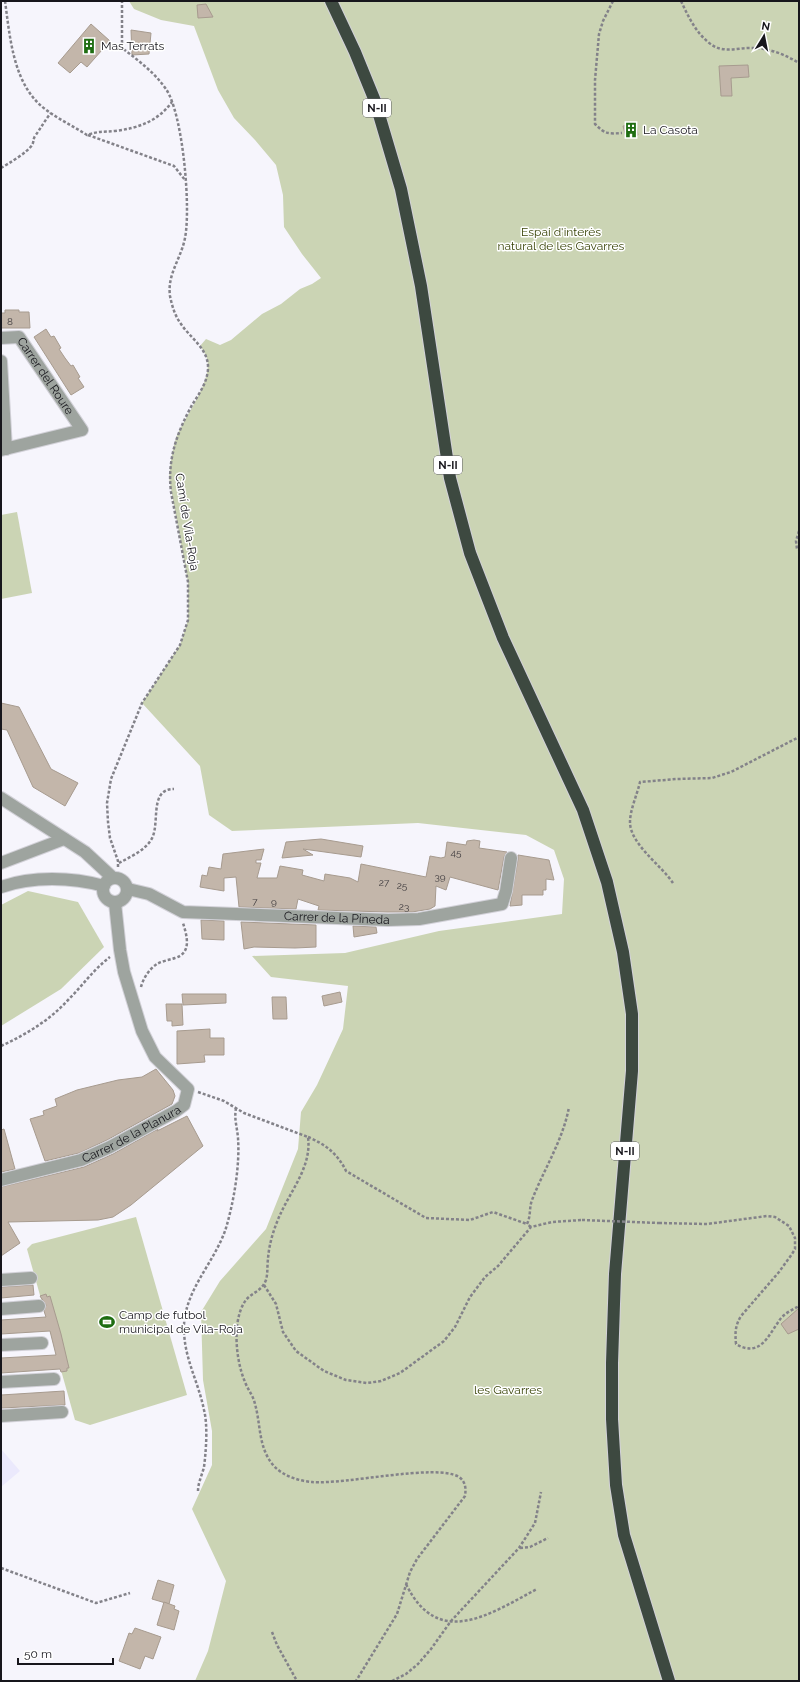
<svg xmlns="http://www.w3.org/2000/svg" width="800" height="1682" font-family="Raleway,sans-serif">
  <rect width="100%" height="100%" fill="#f6f5fc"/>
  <!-- built -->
  <path fill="#ebe9fc" d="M1,1449l19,22 -19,16z"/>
  <!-- green -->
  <g fill="#cbd4b4">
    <path d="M129,1h670v1680h-604l13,-30 18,-70 -34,-72 20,-44v-34l-9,-51 -2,-68 19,-31 46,-52 32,-80 3,-37 16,-27 26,-56 5,-43 -77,-9 -19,-21 93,-3 94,-22 123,-17 2,-35 -10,-29 -28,-15 -108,-12 -186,8 -23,-16 -9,-49 -58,-63 38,-58 8,-25v-38l-19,-104c1,-14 3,-27 7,-40 8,-21 37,-57 31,-79 -1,-5 -4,-9 -7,-13l6,-7 14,6 11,-5 31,-26 19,-10 19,-15 12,-5 9,-6 -19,-24 -18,-27 -1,-32 -7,-30 -21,-25 -21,-22 -16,-28 -24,-64 -33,-6 -27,-11z"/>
    <path d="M17,512l15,81 -31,6v-84z"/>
    <path d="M28,891l50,11 26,45 -43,42 -60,37v-121z"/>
    <path d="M136,1217l51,178 -97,30 -15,-5 -48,-171 5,-5z"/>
  </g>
  <!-- building -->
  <g fill="#c3b6aa" stroke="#a79b8f">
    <path d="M206,4l7,13 -15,1 -1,-13z"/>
    <path d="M91,24l19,17 -23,26 -6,-5 -11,11 -12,-10z"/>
    <path d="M131,30l20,3 -2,21 -17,1z"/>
    <path d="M748,65l1,12 -18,1 1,18h-11l-2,-30z"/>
    <path d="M636,124l2,11 -12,2 -3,-11z"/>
    <path d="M5,310h14v2h10l1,16h-29v-15h4z"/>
    <path d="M46,329l5,8 3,-1 7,12 -2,1 6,9 6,8 2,-1 7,12 -2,1 6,9 -13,8 -37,-58z"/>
    <path d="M1,703l18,4 32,62 27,14 -13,23 -32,-19 -26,-57 -6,-1z"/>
    <path d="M321,839l42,7 -2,11 -58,-8 10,6 -31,3 4,-16z"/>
    <path d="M474,840l6,1 -1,7 28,4 -3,5 -6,33 -48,-13 -4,13 -10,-4 -1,20 -5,3 -18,3h-25l-69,-2 1,-4 -21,-7 -2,10 -57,-2 -3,-30 -12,1v13l-24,-4 2,-12 5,1 2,-9 12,2 2,-15 41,-5 -3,11h-5v3h5l-4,15h20l3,-12 23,4 -1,5 22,6 1,-7 25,4 8,4 3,-18 65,13 4,-21 11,2 4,-1 2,-15 19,3 1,-4z"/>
    <path d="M518,855l31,5 5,20 -8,-1v11h-3v5h-21v10l-12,1 8,-47z"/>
    <path d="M201,920l23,1v19l-22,-1z"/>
    <path d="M241,922l75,3v22l-21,1 -41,-1 -10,2z"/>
    <path d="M353,926l23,1 1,6 -23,4z"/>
    <path d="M340,992l2,10 -18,4 -2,-10z"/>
    <path d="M182,994h44v9l-43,2z"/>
    <path d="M272,997h14l1,22h-14z"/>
    <path d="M166,1004h16l1,21 -11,1v-5h-5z"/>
    <path d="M210,1029v9h14v17h-20l1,7 -28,2v-33z"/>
    <path d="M156,1069l17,21 2,6 -3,8 -65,36 -28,13 -34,8 -15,-42 14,-4 -1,-4 14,-5 -2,-7 22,-9 41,-10 24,-3z"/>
    <path d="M187,1116l16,30 -72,59 -18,12 -15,3 -90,2 12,21 -19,13v-69l83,-20 29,-13 45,-25 -1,2z"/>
    <path d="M4,1129l11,40 -14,3v-42z"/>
    <path d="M33,1285l1,10 -33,3v-11z"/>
    <path d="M46,1294l1,3 3,-1 11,38 8,34h-2v3l-6,1 -1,-3 -59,4v-15l55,-3 -6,-24 -49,3v-14l45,-3 -2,-6 2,-6 -6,-9z"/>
    <path d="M799,1308v21l-11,5 -7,-10z"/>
    <path d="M64,1391l1,14 -64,3v-13z"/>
    <path d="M158,1580l16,5 -5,19 -17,-5z"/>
    <path d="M164,1602l11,4 -1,3 5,2 -5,19 -17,-5z"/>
    <path d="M135,1628l26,9 -8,22 -8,-3 -5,13 -21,-8 10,-28 3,1z"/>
  </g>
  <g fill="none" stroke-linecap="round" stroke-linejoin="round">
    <defs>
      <g id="street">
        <path id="s1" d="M1,338l18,-1 63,93 -81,20"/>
        <path d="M1,361l5,88"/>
        <path d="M1,798l84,54 28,26"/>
        <path d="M1,863l63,-24"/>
        <circle cx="115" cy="890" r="12"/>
        <path d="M1,887c31,-11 71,-10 103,-1"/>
        <path id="s2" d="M128,889l21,5 34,18 205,8 31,-1 83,-15 4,-13 5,-33"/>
        <path id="s3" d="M1,1180l80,-20 29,-13 66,-36 8,-6 4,-16 -33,-32 -13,-26 -18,-59 -4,-22 -5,-47"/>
        <path d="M1,1280l30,-2"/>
        <path d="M1,1309l38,-3"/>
        <path d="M1,1345l41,-2"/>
        <path d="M1,1382l53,-3"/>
        <path d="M1,1416l61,-4"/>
      </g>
      <path id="highway" d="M331,1l24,51 20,49 26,88 20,97 29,192 20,75 33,85 80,172 24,72 16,70 9,62v57l-17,203 -3,89v56l4,66 8,50 45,146"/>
    </defs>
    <!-- street casing -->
    <use href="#street" stroke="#d2d1d8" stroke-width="14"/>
    <!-- highway casing -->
    <use href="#highway" stroke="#d2d1d8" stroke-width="14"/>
    <!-- path -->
    <g stroke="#838289" stroke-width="2.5" stroke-dasharray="3 2" stroke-linecap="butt">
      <path d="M5,1c5,36 8,84 40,108 13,10 28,17 42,26 11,-4 17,-3 28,-4 24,-3 43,-10 57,-29"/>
      <path d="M613,1l-10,20 -4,13 -4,46v44c10,10 13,10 27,9"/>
      <path d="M681,1c7,15 14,30 27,41 15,13 29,5 45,6 16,0 33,7 46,15"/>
      <path d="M88,135l86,31 11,14"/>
      <path d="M1,168c7,-4 27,-16 31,-23 2,-3 1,-6 3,-9 6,-8 10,-16 16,-23"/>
      <path d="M799,531l-3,10 1,8 2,1"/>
      <path d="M119,863c11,-6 25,-12 32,-23 10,-15 -3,-51 23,-51"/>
      <path d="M118,867v-6l-8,-23 -2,-16 -1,-19 4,-24 31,-76 38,-58 8,-25v-38l-17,-90c-4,-33 6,-59 21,-87 7,-11 15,-22 16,-36 1,-20 -17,-30 -27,-45 -6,-8 -9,-18 -11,-28 -3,-22 11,-37 15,-58 6,-30 -2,-124 -19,-149 -12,-17 -27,-28 -44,-41v-47"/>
      <path d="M673,883c-12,-18 -43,-39 -43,-61 0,-12 7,-27 10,-40l37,-3 35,-1 19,-6 68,-35"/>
      <path d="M141,987c2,-8 8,-18 16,-23 5,-3 12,-4 18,-6 17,-5 12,-22 8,-35"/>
      <path d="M1,1046c26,-12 49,-26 68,-47 14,-14 25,-30 41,-42"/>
      <path d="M198,1092l26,9 20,12 64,24c4,29 -17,53 -28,78 -6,13 -11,29 -12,44 -1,7 0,14 -2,21 -5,13 -16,12 -22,23 -12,20 -8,58 1,79 3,8 8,13 10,22 6,21 3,44 19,62 9,10 25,15 38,16 33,3 124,-19 147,-5 7,5 7,12 6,19l-48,63 -7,13 -13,42 -41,67"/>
      <path d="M308,1137c17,7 30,17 38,34l80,47 44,2 23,-8 34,12"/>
      <path d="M659,1223l48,1 60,-8 8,1 14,9 6,12v11l-3,5 -13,18 -38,44c-6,10 -6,17 -5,28 24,14 32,-8 43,-23 4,-7 13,-11 20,-15"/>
      <path d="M531,1227l-4,-3c4,-8 2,-16 5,-24 12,-31 31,-60 37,-93"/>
      <path d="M264,1285l12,19 7,28 13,19 28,20 22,9 21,3 14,-2 19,-8 44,-32 11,-14 15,-30 15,-20 13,-11 33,-39 21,-5 30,-2"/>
      <path d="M198,1491c0,-8 4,-16 6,-24 2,-15 4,-42 0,-57 -6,-30 -21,-53 -20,-85 2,-37 31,-63 42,-97 8,-27 14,-63 12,-90 -1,-12 -4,-18 -2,-30"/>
      <path d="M520,1548l10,-1 18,-9"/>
      <path d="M1,1568l95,35 34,-10"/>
      <path d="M406,1584c32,66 84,30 131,5"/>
      <path d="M272,1632l5,13 20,36"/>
      <path d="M392,1681l14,-7 12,-10 13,-15 20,-28 68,-73 16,-25 6,-31"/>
    </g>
    <!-- street -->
    <use href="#street" stroke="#9ea49f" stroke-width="12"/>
    <!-- highway -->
    <use href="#highway" stroke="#3d4940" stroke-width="12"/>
    <!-- path-bridge -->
    <path stroke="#838289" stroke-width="2.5" stroke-dasharray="3 2" stroke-linecap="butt" d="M582,1220l77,3"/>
  </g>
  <!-- icons -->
  <defs>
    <symbol id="building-bare" viewBox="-9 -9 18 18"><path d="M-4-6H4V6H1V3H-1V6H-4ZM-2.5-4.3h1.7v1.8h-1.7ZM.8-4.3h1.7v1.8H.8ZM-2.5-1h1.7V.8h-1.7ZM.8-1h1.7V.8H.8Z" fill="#1e6d11" stroke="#fff" stroke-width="2.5" paint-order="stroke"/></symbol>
    <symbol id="stadium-bare" viewBox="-9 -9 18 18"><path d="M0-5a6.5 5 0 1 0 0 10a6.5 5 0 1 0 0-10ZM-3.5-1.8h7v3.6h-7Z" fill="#1e6d11" stroke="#fff" stroke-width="2.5" paint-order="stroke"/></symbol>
  </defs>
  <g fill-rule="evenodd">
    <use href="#building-bare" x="78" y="35" width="22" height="22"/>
    <use href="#building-bare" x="620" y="119" width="22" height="22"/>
    <use href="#stadium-bare" x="96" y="1311" width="22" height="22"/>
  </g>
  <g text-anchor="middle" stroke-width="3" stroke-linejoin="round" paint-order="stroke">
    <!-- number labels -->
    <g font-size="10" fill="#423e40">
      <text x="10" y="325">8</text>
      <text x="456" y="856">45</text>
      <text x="440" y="880">39</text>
      <text x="384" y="886">27</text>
      <text x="402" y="889">25</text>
      <text x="255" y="905">7</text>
      <text x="274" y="905">9</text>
      <text x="404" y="910">23</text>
    </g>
    <!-- shield labels -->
    <g fill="#fff" stroke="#5d5c60" stroke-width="1">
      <rect x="363" y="99" width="28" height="18" rx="3"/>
      <rect x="434" y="456" width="28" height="18" rx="3"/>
      <rect x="611" y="1142" width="28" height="18" rx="3"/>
    </g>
    <g font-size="11" font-weight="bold" fill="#17161c">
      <text x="377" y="112">N-II</text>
      <text x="448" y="469">N-II</text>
      <text x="625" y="1155">N-II</text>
    </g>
    <!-- poi labels -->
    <g font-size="12" fill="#17161c" stroke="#fff" text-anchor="start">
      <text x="101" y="50">Mas Terrats</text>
      <text x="643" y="134">La Casota</text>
      <text x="119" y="1319">Camp de futbol<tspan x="119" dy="14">municipal de Vila-Roja</tspan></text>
    </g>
    <!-- park labels -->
    <g font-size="12" fill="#374205" stroke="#fff">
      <text x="561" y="236">Espai d'interès<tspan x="561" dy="14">natural de les Gavarres</tspan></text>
      <text x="508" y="1394">les Gavarres</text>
    </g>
    <!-- street labels -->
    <g font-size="12" fill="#17161c" stroke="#fff">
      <text dy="4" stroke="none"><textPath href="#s1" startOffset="65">Carrer del Roure</textPath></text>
      <text transform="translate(187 522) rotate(81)" y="4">Camí de Vila-Roja</text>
      <text dy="4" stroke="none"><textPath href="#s2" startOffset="214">Carrer de la Pineda</textPath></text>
      <text dy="4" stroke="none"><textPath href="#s3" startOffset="139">Carrer de la Planura</textPath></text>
    </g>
  </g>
  <!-- border -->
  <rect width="800" height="1682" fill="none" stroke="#17161c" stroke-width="4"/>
  <!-- north arrow -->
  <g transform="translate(764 36) rotate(10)" stroke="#ffffff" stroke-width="3" paint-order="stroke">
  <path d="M0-3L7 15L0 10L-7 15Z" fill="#17161c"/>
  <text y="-6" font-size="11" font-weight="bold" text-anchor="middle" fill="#17161c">N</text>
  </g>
  <!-- scale -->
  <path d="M18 1658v6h95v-6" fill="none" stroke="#17161c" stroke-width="2"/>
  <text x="24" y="1658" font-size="12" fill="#17161c" stroke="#ffffff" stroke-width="3" paint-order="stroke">50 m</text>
</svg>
